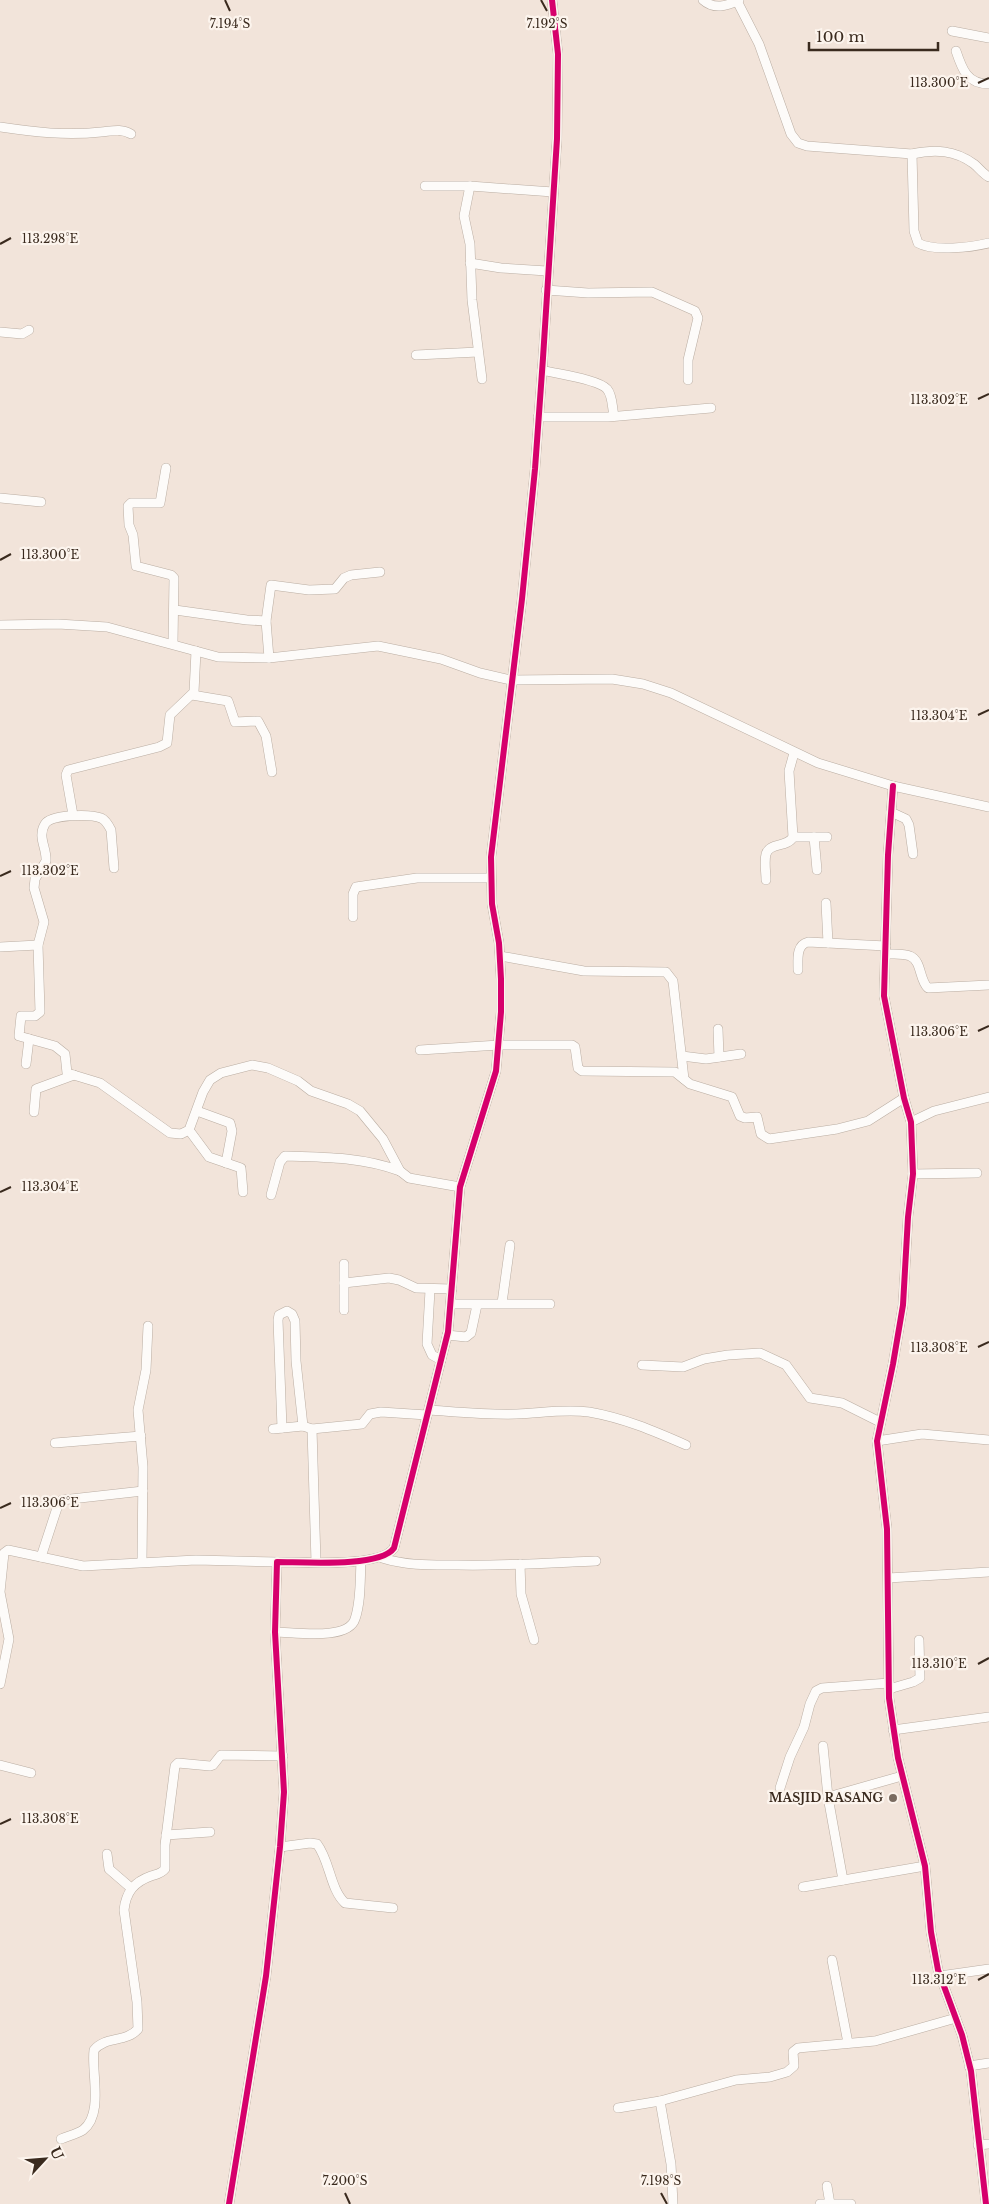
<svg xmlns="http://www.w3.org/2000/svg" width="989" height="2204" font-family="'Libre Baskerville',serif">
  <rect width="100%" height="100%" fill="#f2e4da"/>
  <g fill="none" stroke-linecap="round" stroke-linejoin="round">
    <defs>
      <g id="minor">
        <path d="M703,0c11,10 24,6 36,0"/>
        <path d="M737,1l22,43 32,90 7,9 9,3 105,8 2,77 4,12c16,9 54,4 71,0"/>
        <path d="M952,31l37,7"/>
        <path d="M956,51c6,18 11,33 33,33"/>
        <path d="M0,127c34,5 66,9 101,5 11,-1 20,-4 30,2"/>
        <path d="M912,154c23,-5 43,-4 62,10 5,4 9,10 15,13"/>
        <path d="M425,186h45l83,6"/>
        <path d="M470,186l-6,30 6,28 2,56 10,79"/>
        <path d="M470,263l31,5 46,3"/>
        <path d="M546,290l42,3 64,-1 43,19 3,7 -10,42v20"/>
        <path d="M0,332l22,2 7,-4"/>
        <path d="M416,355l62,-3"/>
        <path d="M542,370c14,4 56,9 65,19 6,7 5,19 7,27"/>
        <path d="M538,417h70l103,-9"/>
        <path d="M166,468l-6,35h-29l-3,3 1,19 4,10 3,31 35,9 3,3 -1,65"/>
        <path d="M0,498l41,4"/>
        <path d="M175,610l72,10 19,1"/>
        <path d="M0,625l58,-1 49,3 111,30 51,1 109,-12 63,13 39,14 31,7 101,-1 31,5 28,9 147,70 75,23 96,21"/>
        <path d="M269,658l-3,-37 5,-36 38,5 26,-1 9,-11 7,-3 29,-3"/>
        <path d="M192,695l36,6 7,21 23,-1 8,15 6,36"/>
        <path d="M893,786l-5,69 -4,141 20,102 7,24 2,52 -5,43 -5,88 -10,59 -16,77 10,88 2,169 9,60 27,108 6,66 7,38 24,65 9,36 15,133"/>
        <path d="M891,812l15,7 3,6 4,29"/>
        <path d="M73,815l-7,-40 2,-5 91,-23 8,-4 3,-28 24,-23 2,-41"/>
        <path d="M793,837h34"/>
        <path d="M814,837l3,33"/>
        <path d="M114,868l-3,-38c-2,-4 -5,-10 -10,-12 -10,-4 -50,-4 -56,6 -8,13 2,24 1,37l-11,18 -1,9 10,34 -6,23 2,67 -5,4h-14l-2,20 36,10 10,8 2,19 33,10 70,50 11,1 8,-4 14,-38 7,-12 11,-7 31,-8 16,3 30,13 13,10 37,13 12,7 23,28 17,32 9,7 51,9"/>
        <path d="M766,880c0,-8 -2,-18 0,-26 4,-12 21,-6 27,-17l-4,-66 5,-18"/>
        <path d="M826,903l2,40"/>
        <path d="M353,917v-23l3,-7 61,-9h73"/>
        <path d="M0,947l38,-2"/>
        <path d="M886,954c7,0 18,-1 24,2 12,5 9,24 18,32l61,-3"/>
        <path d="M500,956l84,15 82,1 7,9 11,98"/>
        <path d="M798,970c0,-11 -2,-25 10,-28l78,4"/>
        <path d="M718,1029l1,28"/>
        <path d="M420,1050l79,-5h73l3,2 3,21 4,3 93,1 15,12 42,13 8,19 5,2 12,-1 4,17 8,5 68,-10 31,-8 36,-23"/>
        <path d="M682,1056l24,3 35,-5"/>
        <path d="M26,1064l3,-25"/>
        <path d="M197,1111l33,12 2,8 -6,32"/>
        <path d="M34,1112l2,-23 38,-14"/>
        <path d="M911,1122l23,-11 55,-14"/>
        <path d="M189,1130l20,27 32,11 2,24"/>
        <path d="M913,1174l64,-1"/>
        <path d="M271,1195l9,-33 5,-6c39,1 77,1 115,15"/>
        <path d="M344,1283l45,-5 10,2 17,8 36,1"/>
        <path d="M430,1290l-3,54 5,11 9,5"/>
        <path d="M502,1303l8,-58"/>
        <path d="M451,1304h99"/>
        <path d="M344,1310v-46"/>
        <path d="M447,1335l19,2 5,-4 6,-28"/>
        <path d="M642,1365l41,2 21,-8 24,-4 32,-2 26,12 24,33 32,5 38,19"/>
        <path d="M429,1410c29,2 58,5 88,4 25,-1 47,-5 72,-2 35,6 65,19 97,33"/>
        <path d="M282,1428l-4,-108 1,-5 8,-4 5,3 3,7 1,40 7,65"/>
        <path d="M273,1429l30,-3 9,3 50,-5 8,-10 11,-2 46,3"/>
        <path d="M312,1429l4,133"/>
        <path d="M877,1441l45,-7 67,6"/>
        <path d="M55,1443l86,-7"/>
        <path d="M41,1557l16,-49 5,-8 81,-9"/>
        <path d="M382,1558c25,8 50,7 76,7 46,1 92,-2 138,-4"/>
        <path d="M142,1562l1,-95 -5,-57 8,-40 2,-44"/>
        <path d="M520,1564l1,30 13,46"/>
        <path d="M888,1578l101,-6"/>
        <path d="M275,1632c19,0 73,9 80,-13 6,-17 5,-39 6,-58"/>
        <path d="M0,1684l9,-45 -9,-47 4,-39 4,-3 75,16 113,-6 81,2"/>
        <path d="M889,1689l24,-7 7,-4 -1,-38"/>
        <path d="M893,1730l96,-13"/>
        <path d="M823,1746l5,51 15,83"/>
        <path d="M0,1765l31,8"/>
        <path d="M780,1788l10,-31 14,-30 6,-23 6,-13 6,-3 67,-5"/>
        <path d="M828,1797l74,-21"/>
        <path d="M166,1835l44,-3"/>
        <path d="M280,1847l30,-4 7,1c13,17 13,45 28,59l48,5"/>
        <path d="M107,1854l2,15 22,19"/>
        <path d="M803,1887l122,-21"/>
        <path d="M832,1960l16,83"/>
        <path d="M940,1976l49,-7"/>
        <path d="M969,2066l20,-3"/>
        <path d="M618,2108l42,-7"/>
        <path d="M61,2139c7,-3 16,-5 22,-9 21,-16 8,-58 11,-80 11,-14 32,-7 44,-21l-1,-27 -13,-92c2,-18 10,-28 27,-34 6,-2 10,-2 14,-7v-24l10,-79 3,-3 32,3 3,-1 8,-10 62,1"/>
        <path d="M978,2145l11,-1"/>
        <path d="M827,2186l3,18"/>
        <path d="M229,2204l37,-228 14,-129 4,-55 -9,-160 2,-70c25,0 103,6 117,-14l54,-216 12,-145 36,-116 5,-59v-33l-2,-36 -7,-39 -1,-47 31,-258 13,-130 8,-111 14,-219 1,-85 -6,-54"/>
        <path d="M673,2204l-2,-40 -11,-63 76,-21 34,-3 17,-5 7,-6 -1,-14 5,-4 77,-7 81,-23"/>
        <path d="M820,2204h31"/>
      </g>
    </defs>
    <!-- minor casing -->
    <use href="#minor" stroke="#baada2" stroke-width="10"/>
    <!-- minor -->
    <use href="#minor" stroke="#fdfbf9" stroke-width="9"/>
    <defs>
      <g id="cycleway">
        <path d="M893,786l-5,69 -4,141 20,102 7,24 2,52 -5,43 -5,88 -10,59 -16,77 10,88 2,169 9,60 27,108 6,66 7,38 24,65 9,36 15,133"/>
        <path d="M229,2204l37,-228 14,-129 4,-55 -9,-160 2,-70c25,0 103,6 117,-14l54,-216 12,-145 36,-116 5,-59v-33l-2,-36 -7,-39 -1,-47 31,-258 13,-130 8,-111 14,-219 1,-85 -6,-54"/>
      </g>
    </defs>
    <!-- cycleway casing -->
    <use href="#cycleway" stroke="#fcf4ed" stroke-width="9"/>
    <!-- cycleway -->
    <use href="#cycleway" stroke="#d6006c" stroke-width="6"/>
  </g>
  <!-- ticks -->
  <path fill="none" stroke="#3a2a1e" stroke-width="2" d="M225,0l5,11M541,0l6,11M978,83l11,-5M0,244l11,-6M978,399l11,-5M0,560l11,-6M978,715l11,-5M0,876l11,-5M978,1031l11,-5M0,1192l11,-5M978,1347l11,-5M0,1508l11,-5M978,1664l11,-6M0,1824l11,-5M978,1980l11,-6M345,2193l5,11M661,2193l6,11"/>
  <!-- markers -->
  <circle fill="#7a6b60" stroke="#fcf4ed" stroke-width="2" cx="893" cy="1798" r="5"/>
  <g text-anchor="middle" stroke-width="4.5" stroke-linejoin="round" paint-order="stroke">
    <!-- poi labels -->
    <g font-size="12" font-weight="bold" fill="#3a2a1e" stroke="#fcf4ed" text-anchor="end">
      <text x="883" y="1802">MASJID RASANG</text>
    </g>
  </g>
  <g font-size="12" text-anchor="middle" fill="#3a2a1e" stroke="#fcf4ed" stroke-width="4.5" stroke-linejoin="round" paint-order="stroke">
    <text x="230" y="28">7.194°S</text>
    <text x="547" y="28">7.192°S</text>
    <text x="939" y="87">113.300°E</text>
    <text x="50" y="243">113.298°E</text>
    <text x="939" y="404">113.302°E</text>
    <text x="50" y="559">113.300°E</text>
    <text x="939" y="720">113.304°E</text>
    <text x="50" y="875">113.302°E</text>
    <text x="939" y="1036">113.306°E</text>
    <text x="50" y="1191">113.304°E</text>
    <text x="939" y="1352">113.308°E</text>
    <text x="50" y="1507">113.306°E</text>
    <text x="939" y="1668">113.310°E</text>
    <text x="50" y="1823">113.308°E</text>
    <text x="939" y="1984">113.312°E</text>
    <text x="345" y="2185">7.200°S</text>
    <text x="661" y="2185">7.198°S</text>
  </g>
  <!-- north arrow -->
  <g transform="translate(45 2159) rotate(64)" stroke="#fcf4ed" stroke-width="4" paint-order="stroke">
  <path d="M0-4L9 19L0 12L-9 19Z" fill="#3a2a1e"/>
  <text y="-8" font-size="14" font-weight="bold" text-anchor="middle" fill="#3a2a1e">U</text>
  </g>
  <!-- scale -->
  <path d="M809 42v8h129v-8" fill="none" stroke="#3a2a1e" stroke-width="2.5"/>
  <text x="816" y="42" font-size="15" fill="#3a2a1e" stroke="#fcf4ed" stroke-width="4" paint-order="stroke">100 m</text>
</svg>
